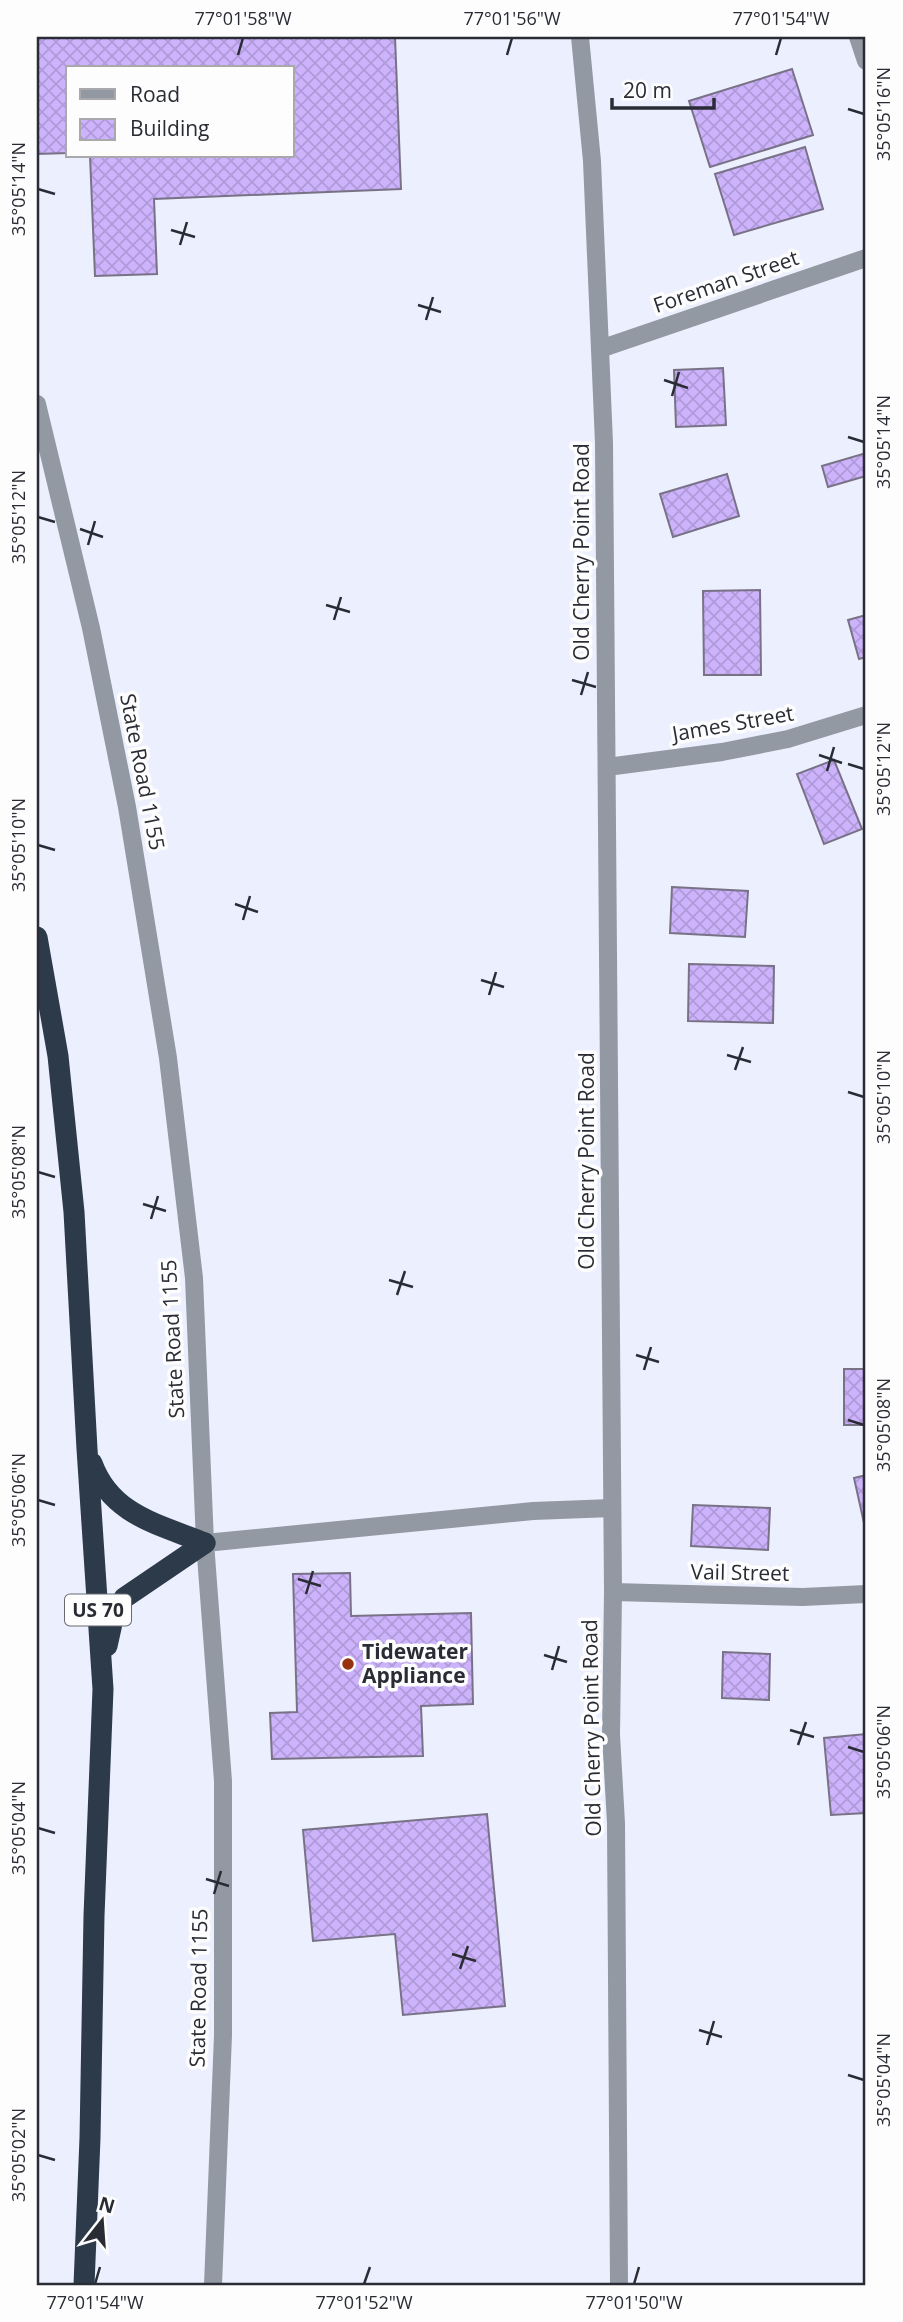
<svg xmlns="http://www.w3.org/2000/svg" width="903" height="2322" font-family="'Open Sans',sans-serif">
  <defs>
    <pattern id="building-cross-hatch" width="8" height="8" patternUnits="userSpaceOnUse" patternTransform="scale(1.75)"><rect width="8" height="8" fill="#cdb3fc"/><path d="M0 0l8 8M0 8l8-8" fill="none" stroke="#b09ad9"/></pattern>
  </defs>
  <rect width="100%" height="100%" fill="#eceffe"/>
  <!-- building -->
  <g fill="url(#building-cross-hatch)" stroke="#797287" stroke-width="2">
    <path d="M37,37h358l6,152 -247,10 3,75 -62,2 -5,-120h202v-88h-224v85l-31,1z"/>
    <path d="M792,69l21,66 -103,32 -21,-66z"/>
    <path d="M805,147l18,62 -89,26 -19,-61z"/>
    <path d="M723,368l3,57 -50,2 -2,-57z"/>
    <path d="M866,453v23l-38,11 -6,-21z"/>
    <path d="M727,474l12,42 -66,21 -13,-43z"/>
    <path d="M760,590l1,85h-57l-1,-84z"/>
    <path d="M866,615v42l-7,2 -11,-39z"/>
    <path d="M834,760l28,69 -38,15 -27,-70z"/>
    <path d="M672,887l76,4 -3,46 -75,-4z"/>
    <path d="M689,964l85,2 -1,57 -85,-2z"/>
    <rect x="844" y="1369" width="22" height="56"/>
    <path d="M866,1475v47l-2,1 -10,-45z"/>
    <path d="M693,1505l77,3 -2,42 -77,-4z"/>
    <path d="M350,1573l1,43 120,-3 2,91 -52,2 2,50 -151,3 -2,-46 27,-1 -4,-138z"/>
    <path d="M723,1652l47,2 -1,46 -47,-2z"/>
    <path d="M866,1734v79l-35,2 -7,-77z"/>
    <path d="M487,1814l18,192 -102,9 -8,-81 -82,7 -10,-111z"/>
  </g>
  <g fill="none" stroke-linecap="round" stroke-linejoin="round">
    <!-- minor -->
    <g stroke="#9299a2" stroke-width="18">
      <path d="M858,37l8,24"/>
      <path d="M600,349l266,-91"/>
      <path d="M607,767l115,-15 66,-13 78,-24"/>
      <path d="M205,1543l328,-32 79,-3"/>
      <path d="M613,1592l190,5 63,-3"/>
    </g>
    <!-- tertiary -->
    <g stroke="#9299a2" stroke-width="18">
      <path d="M580,37l12,124 12,282 9,1149 -2,143 5,88 3,462"/>
      <path d="M37,404l54,224 36,179 41,251 26,220 11,265 18,238v254l-10,250"/>
    </g>
    <!-- motorway -->
    <g stroke="#2c3a4a" stroke-width="21">
      <path d="M37,937l21,119 16,156 13,237 16,240 -9,227 -4,222 -6,147"/>
      <path d="M92,1463c19,52 66,61 113,80"/>
      <path d="M107,1646l6,-27 11,-21 81,-55"/>
    </g>
  </g>
  <!-- ticks -->
  <path fill="none" stroke="#2a2c35" stroke-width="2.5" d="M238,55l5,-17M507,55l5,-17M776,55l5,-17M848,109l16,5M38,189l17,5M171,230l24,7M180,245l7,-23M418,305l23,7M426,320l7,-23M664,380l24,8M672,396l7,-24M848,437l16,5M38,517l17,5M80,529l23,8M88,545l7,-24M326,605l24,7M334,620l7,-23M572,680l24,7M581,695l7,-23M819,755l23,8M848,764l16,5M827,771l7,-24M38,845l17,5M235,904l23,8M243,920l7,-24M481,980l23,7M489,995l7,-23M727,1055l24,7M735,1070l8,-23M848,1092l16,5M38,1172l17,5M143,1204l23,7M151,1219l7,-23M389,1280l24,7M397,1295l8,-24M636,1355l23,7M644,1370l7,-23M848,1420l16,5M38,1500l17,5M298,1579l23,7M306,1594l7,-23M544,1655l23,7M552,1670l7,-24M790,1730l24,7M798,1745l8,-23M848,1747l16,5M38,1828l17,5M206,1879l23,7M214,1894l7,-23M452,1954l24,7M460,1969l8,-23M699,2030l23,7M707,2045l7,-24M848,2075l16,5M38,2155l17,5M95,2284l5,-17M364,2284l6,-17M634,2284l5,-17"/>
  <!-- markers -->
  <circle fill="#98310f" stroke="#fdfdfd" stroke-width="2.5" cx="348" cy="1664" r="7"/>
  <g text-anchor="middle" stroke-width="7" stroke-linejoin="round" paint-order="stroke">
    <!-- shield labels -->
    <rect fill="#fdfdfd" stroke="#696b71" stroke-width="2" x="65" y="1594.5" width="66" height="31" rx="5"/>
    <g font-size="19" font-weight="bold" fill="#2a2c35">
      <text x="98" y="1617">US 70</text>
    </g>
    <!-- street labels -->
    <g font-size="21" fill="#2a2c35" stroke="#fdfdfd">
      <text transform="translate(726 282) rotate(-19)" y="7">Foreman Street</text>
      <text transform="translate(582 552) rotate(-90)" y="7">Old Cherry Point Road</text>
      <text transform="translate(733 724) rotate(-10)" y="7">James Street</text>
      <text transform="translate(142 772) rotate(79)" y="7">State Road 1155</text>
      <text transform="translate(587 1161) rotate(-90)" y="7">Old Cherry Point Road</text>
      <text transform="translate(173 1339) rotate(-93)" y="7">State Road 1155</text>
      <text transform="translate(740 1573) rotate(1)" y="7">Vail Street</text>
      <text transform="translate(592 1728) rotate(-91)" y="7">Old Cherry Point Road</text>
      <text transform="translate(199 1988) rotate(-89)" y="7">State Road 1155</text>
    </g>
    <!-- poi labels -->
    <g font-size="21" font-weight="bold" fill="#2a2c35" stroke="#fdfdfd" text-anchor="start">
      <text x="362" y="1659">Tidewater<tspan x="362" dy="24">Appliance</tspan></text>
    </g>
  </g>
  <!-- border -->
  <rect width="903" height="2322" fill="none" stroke="#fdfdfd" stroke-width="77"/>
  <!-- legend -->
  <rect x="66" y="66" width="228" height="91" fill="#fdfdfd" stroke="#a9a9ad" stroke-width="2"/>
  <rect x="80" y="89" width="35" height="10" fill="#9299a2" stroke="#a9a9ad" stroke-width="2"/>
  <text x="130" y="102" font-size="21" fill="#2a2c35">Road</text>
  <rect x="80" y="119" width="35" height="21" fill="url(#building-cross-hatch)" stroke="#a9a9ad" stroke-width="2"/>
  <text x="130" y="136" font-size="21" fill="#2a2c35">Building</text>
  <!-- north arrow -->
  <g transform="translate(102 2221) rotate(17)" stroke="#fdfdfd" stroke-width="5" paint-order="stroke">
  <path d="M0-5L12 26L0 18L-12 26Z" fill="#2a2c35"/>
  <text y="-10" font-size="19" font-weight="bold" text-anchor="middle" fill="#2a2c35">N</text>
  </g>
  <!-- scale -->
  <path d="M612 98v10h102v-10" fill="none" stroke="#2a2c35" stroke-width="3.5"/>
  <text x="623" y="98" font-size="21" fill="#2a2c35" stroke="#fdfdfd" stroke-width="5" paint-order="stroke">20 m</text>
  <rect x="38" y="38" width="826" height="2246" fill="none" stroke="#2a2c35" stroke-width="2.5"/>
  <g font-size="18" text-anchor="middle" fill="#2a2c35">
    <text x="243" y="25">77°01'58"W</text>
    <text x="512" y="25">77°01'56"W</text>
    <text x="781" y="25">77°01'54"W</text>
    <text transform="translate(884 114) rotate(-90)" y="6">35°05'16"N</text>
    <text transform="translate(19 189) rotate(-90)" y="6">35°05'14"N</text>
    <text transform="translate(884 442) rotate(-90)" y="6">35°05'14"N</text>
    <text transform="translate(19 517) rotate(-90)" y="6">35°05'12"N</text>
    <text transform="translate(884 769) rotate(-90)" y="6">35°05'12"N</text>
    <text transform="translate(19 845) rotate(-90)" y="6">35°05'10"N</text>
    <text transform="translate(884 1097) rotate(-90)" y="6">35°05'10"N</text>
    <text transform="translate(19 1172) rotate(-90)" y="6">35°05'08"N</text>
    <text transform="translate(884 1425) rotate(-90)" y="6">35°05'08"N</text>
    <text transform="translate(19 1500) rotate(-90)" y="6">35°05'06"N</text>
    <text transform="translate(884 1752) rotate(-90)" y="6">35°05'06"N</text>
    <text transform="translate(19 1828) rotate(-90)" y="6">35°05'04"N</text>
    <text transform="translate(884 2080) rotate(-90)" y="6">35°05'04"N</text>
    <text transform="translate(19 2155) rotate(-90)" y="6">35°05'02"N</text>
    <text x="95" y="2309">77°01'54"W</text>
    <text x="364" y="2309">77°01'52"W</text>
    <text x="634" y="2309">77°01'50"W</text>
  </g>
</svg>
